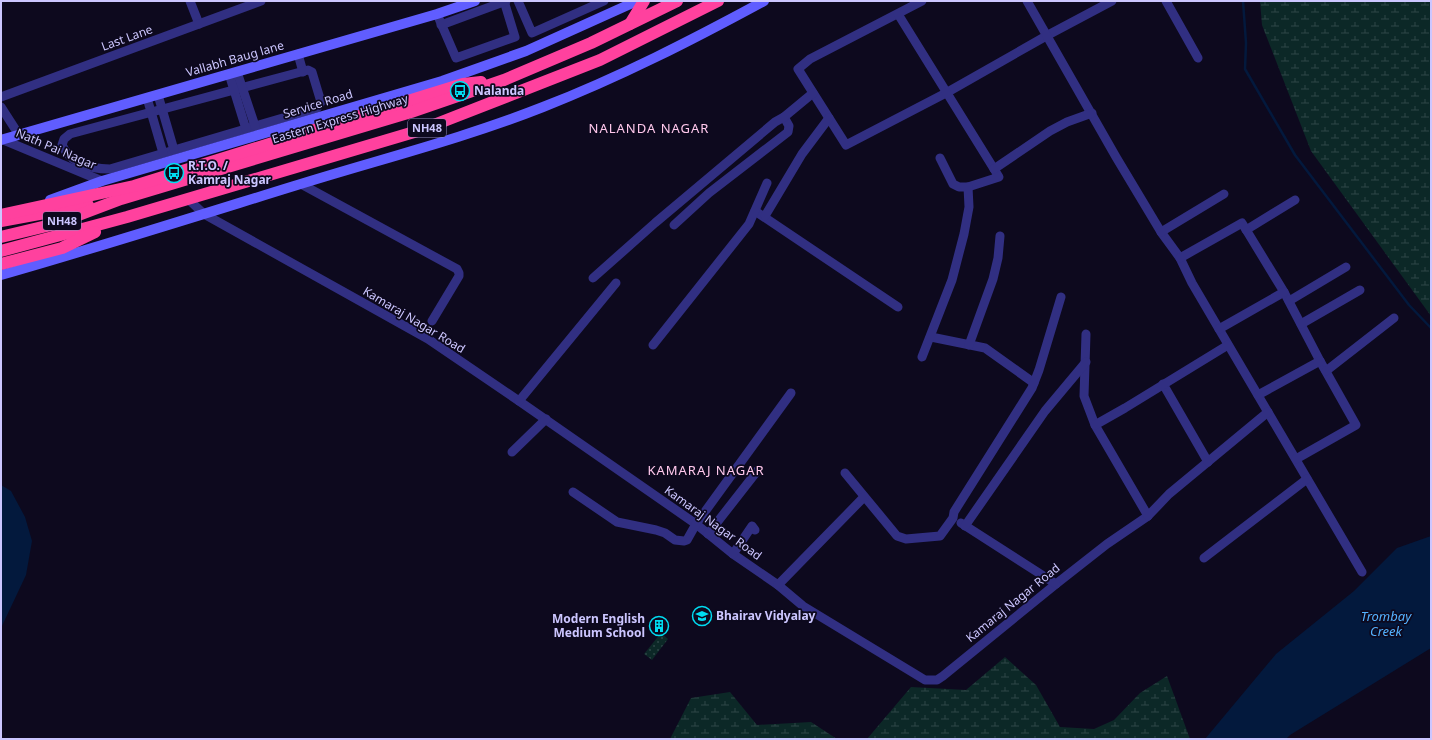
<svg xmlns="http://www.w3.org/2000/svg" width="1432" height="740" font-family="'Noto Sans',sans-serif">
  <defs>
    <pattern id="grass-dots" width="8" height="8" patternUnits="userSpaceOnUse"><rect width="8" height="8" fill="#0c2827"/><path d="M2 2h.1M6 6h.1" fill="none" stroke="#2e4647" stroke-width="1.8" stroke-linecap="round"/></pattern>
    <pattern id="wetland-marsh" width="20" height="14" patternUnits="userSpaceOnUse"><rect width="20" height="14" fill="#0c2827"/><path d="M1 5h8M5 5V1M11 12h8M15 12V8" fill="none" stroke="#2e4647"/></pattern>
  </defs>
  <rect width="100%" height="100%" fill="#0d091e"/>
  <!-- grass -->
  <path fill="url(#grass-dots)" d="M661,633l7,6 -16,21 -8,-6z"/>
  <!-- wetland -->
  <g fill="url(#wetland-marsh)">
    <path d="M1260,1h171v315l-120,-165 -49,-126z"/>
    <path d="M1005,657l31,28 24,42 34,2 20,-9 26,-27 27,-17 23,63h-323l44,-52 55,3z"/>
    <path d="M730,692l27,33 54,-3 26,17h-167l21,-41z"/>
  </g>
  <!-- water -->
  <g fill="#03193d">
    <path d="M1,485l10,6 14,26 7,24 -6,34 -25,53z"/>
    <path d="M1431,536v112l-141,87 -4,4h-81l71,-85 78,-63 43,-43z"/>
  </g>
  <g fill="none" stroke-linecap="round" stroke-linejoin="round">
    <!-- stream -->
    <path stroke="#03193d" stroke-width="2.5" d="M1243,1l3,42 -1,26 50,86 114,150 22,23"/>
    <!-- street -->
    <g stroke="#312f82" stroke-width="9">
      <path d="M190,1l9,23"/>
      <path d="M518,1l14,32 72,-32"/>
      <path d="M922,1l-112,58 -12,10 48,76 100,-52 102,-58 64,-34"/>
      <path d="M1027,1l89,156 45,75 19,26 12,25 27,46 143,243"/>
      <path d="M1166,1l32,57"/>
      <path d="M437,14l19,44 59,-21 -11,-36"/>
      <path d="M898,14l101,163 -31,10"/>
      <path d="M441,25l65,-24"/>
      <path d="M298,54l5,18"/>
      <path d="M308,70l4,2 9,30 -4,6 -207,61c-20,0 -39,-5 -48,-24l2,-6 6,-5z"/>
      <path d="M237,72l18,54"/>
      <path d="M229,74l17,55"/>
      <path d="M158,95l16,55"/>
      <path d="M1,97l260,-96"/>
      <path d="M147,98l16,55"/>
      <path d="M1,107l18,28"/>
      <path d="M1,139l101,42"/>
      <path d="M994,169l56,-38 17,-9 25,-9"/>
      <path d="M301,184l156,85 2,4v3l-27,45"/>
      <path d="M188,199l16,15 224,125 91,62 177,123 37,30 45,31 25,21 122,74h12l6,-4 113,-92 51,-40 41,-28"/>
      <path d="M755,211l143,96"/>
      <path d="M765,216l37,-62 27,-36"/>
      <path d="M674,225l35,-32 79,-61 1,-6 -5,-9"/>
      <path d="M1246,230l49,-30"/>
      <path d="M1161,232l63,-38"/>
      <path d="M1180,258l62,-35 42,69 36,69 36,64 -60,34"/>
      <path d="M593,278l62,-55 120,-101 9,-5 29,-24"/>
      <path d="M1289,301l57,-34"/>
      <path d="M1301,324l59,-34"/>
      <path d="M1219,329l65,-37"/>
      <path d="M1086,334l-2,62 11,29 53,91 21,-22 99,-82"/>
      <path d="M931,337l54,11 49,35"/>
      <path d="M653,345l96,-121 18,-41"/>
      <path d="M969,345l24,-66 5,-21 2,-22"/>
      <path d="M922,357l30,-77 12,-46 5,-27 -1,-20h-9l-6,-3 -13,-26"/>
      <path d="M1326,371l68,-53"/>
      <path d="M1163,384l45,78"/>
      <path d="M1258,395l62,-34"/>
      <path d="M519,401l97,-118"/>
      <path d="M1095,425l30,-17 103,-63"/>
      <path d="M512,452l34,-33"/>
      <path d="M845,473l52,63 9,3 34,-3 13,-18 1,-6 78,-124 7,-18 22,-73"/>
      <path d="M573,492l44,30 39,8 9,3 10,7 9,1 3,-1 9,-16 95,-131"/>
      <path d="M961,523l95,61"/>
      <path d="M965,526l80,-115 41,-49"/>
      <path d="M708,534l50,-64"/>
      <path d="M733,554l19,-28 3,4"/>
      <path d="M1204,558l103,-79"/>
      <path d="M778,585l86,-88"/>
    </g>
    <!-- secondary -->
    <g stroke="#605dff" stroke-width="10">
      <path d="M1,140l436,-126 38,-13"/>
      <path d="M50,200l52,-19 340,-100 84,-30 111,-50"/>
      <path d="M1,275c98,-28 196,-59 293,-89 83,-26 168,-47 249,-79 77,-30 149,-67 221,-106"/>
    </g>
    <!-- highway -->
    <g stroke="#ff419e" stroke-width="12">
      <path d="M630,24l14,-23"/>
      <path d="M282,140l181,-56 18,-2"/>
      <path d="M1,221l87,-16"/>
      <path d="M1,237l54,-13 66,-25 290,-87 93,-32 87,-37 86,-42"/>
      <path d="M1,251l126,-34 294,-87 179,-70 118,-59"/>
      <path d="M1,264l61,-16 33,-16"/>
    </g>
    <!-- highway-bridge -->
    <path stroke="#ff419e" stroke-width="12" d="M1,215l133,-29 148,-46"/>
  </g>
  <!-- icons -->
  <defs>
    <symbol id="bus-ring" viewBox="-11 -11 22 22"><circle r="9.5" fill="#0d091e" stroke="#00dcf1" stroke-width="1.5"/><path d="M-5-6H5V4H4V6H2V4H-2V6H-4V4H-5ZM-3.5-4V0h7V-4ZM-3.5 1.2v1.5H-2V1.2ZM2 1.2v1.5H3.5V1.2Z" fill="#00dcf1"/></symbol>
    <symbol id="school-ring" viewBox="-11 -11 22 22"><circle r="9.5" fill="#0d091e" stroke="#00dcf1" stroke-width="1.5"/><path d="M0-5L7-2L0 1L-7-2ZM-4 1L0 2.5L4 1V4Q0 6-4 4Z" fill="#00dcf1"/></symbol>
    <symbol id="building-ring" viewBox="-11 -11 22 22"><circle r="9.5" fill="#0d091e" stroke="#00dcf1" stroke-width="1.5"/><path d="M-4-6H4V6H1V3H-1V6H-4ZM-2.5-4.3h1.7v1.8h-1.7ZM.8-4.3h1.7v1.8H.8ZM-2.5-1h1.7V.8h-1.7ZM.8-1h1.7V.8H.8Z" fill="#00dcf1"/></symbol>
  </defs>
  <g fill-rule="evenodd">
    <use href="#bus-ring" x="449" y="80" width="22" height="22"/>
    <use href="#bus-ring" x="163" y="162" width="22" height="22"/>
    <use href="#school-ring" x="691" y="605" width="22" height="22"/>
    <use href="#building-ring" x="648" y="615" width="22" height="22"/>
  </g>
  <g text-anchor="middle" stroke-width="3.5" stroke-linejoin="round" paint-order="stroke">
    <!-- shield labels -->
    <g fill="#0d091e" stroke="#938dbc" stroke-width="1">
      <rect x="408" y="119" width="38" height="18" rx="3"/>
      <rect x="43" y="212" width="38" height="18" rx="3"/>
    </g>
    <g font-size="11" font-weight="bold" fill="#ccc6ff">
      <text x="427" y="132">NH48</text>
      <text x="62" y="225">NH48</text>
    </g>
    <!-- street labels -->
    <g font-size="12" fill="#ccc6ff" stroke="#0d091e">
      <text transform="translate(127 38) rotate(-20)" y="4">Last Lane</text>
      <text transform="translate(235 59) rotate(-16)" y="4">Vallabh Baug lane</text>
      <text transform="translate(318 104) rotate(-17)" y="4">Service Road</text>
      <text transform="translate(340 119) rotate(-17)" y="4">Eastern Express Highway</text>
      <text transform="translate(56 149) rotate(23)" y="4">Nath Pai Nagar</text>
      <text transform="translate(414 320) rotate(31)" y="4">Kamaraj Nagar Road</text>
      <text transform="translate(713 523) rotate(36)" y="4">Kamaraj Nagar Road</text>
      <text transform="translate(1013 603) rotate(-39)" y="4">Kamaraj Nagar Road</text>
    </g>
    <!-- poi labels -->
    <g font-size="12" font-weight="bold" fill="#ccc6ff" stroke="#0d091e" text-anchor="start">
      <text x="474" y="95">Nalanda</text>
      <text x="188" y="170">R.T.O. /<tspan x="188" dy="14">Kamraj Nagar</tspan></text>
      <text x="716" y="620">Bhairav Vidyalay</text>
      <text x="645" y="623" text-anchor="end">Modern English<tspan x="645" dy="14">Medium School</tspan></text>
    </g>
    <!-- neighbourhood labels -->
    <g font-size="13" letter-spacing="1" fill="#ffc8ec" stroke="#0d091e">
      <text x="649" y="133">NALANDA NAGAR</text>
      <text x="706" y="475">KAMARAJ NAGAR</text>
    </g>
    <!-- water labels -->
    <g font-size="13" font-style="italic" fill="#54b2ff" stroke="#0d091e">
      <text x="1386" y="621">Trombay<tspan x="1386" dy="15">Creek</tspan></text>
    </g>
  </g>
  <!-- border -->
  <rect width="1432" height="740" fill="none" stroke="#ccc6ff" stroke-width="4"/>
</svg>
